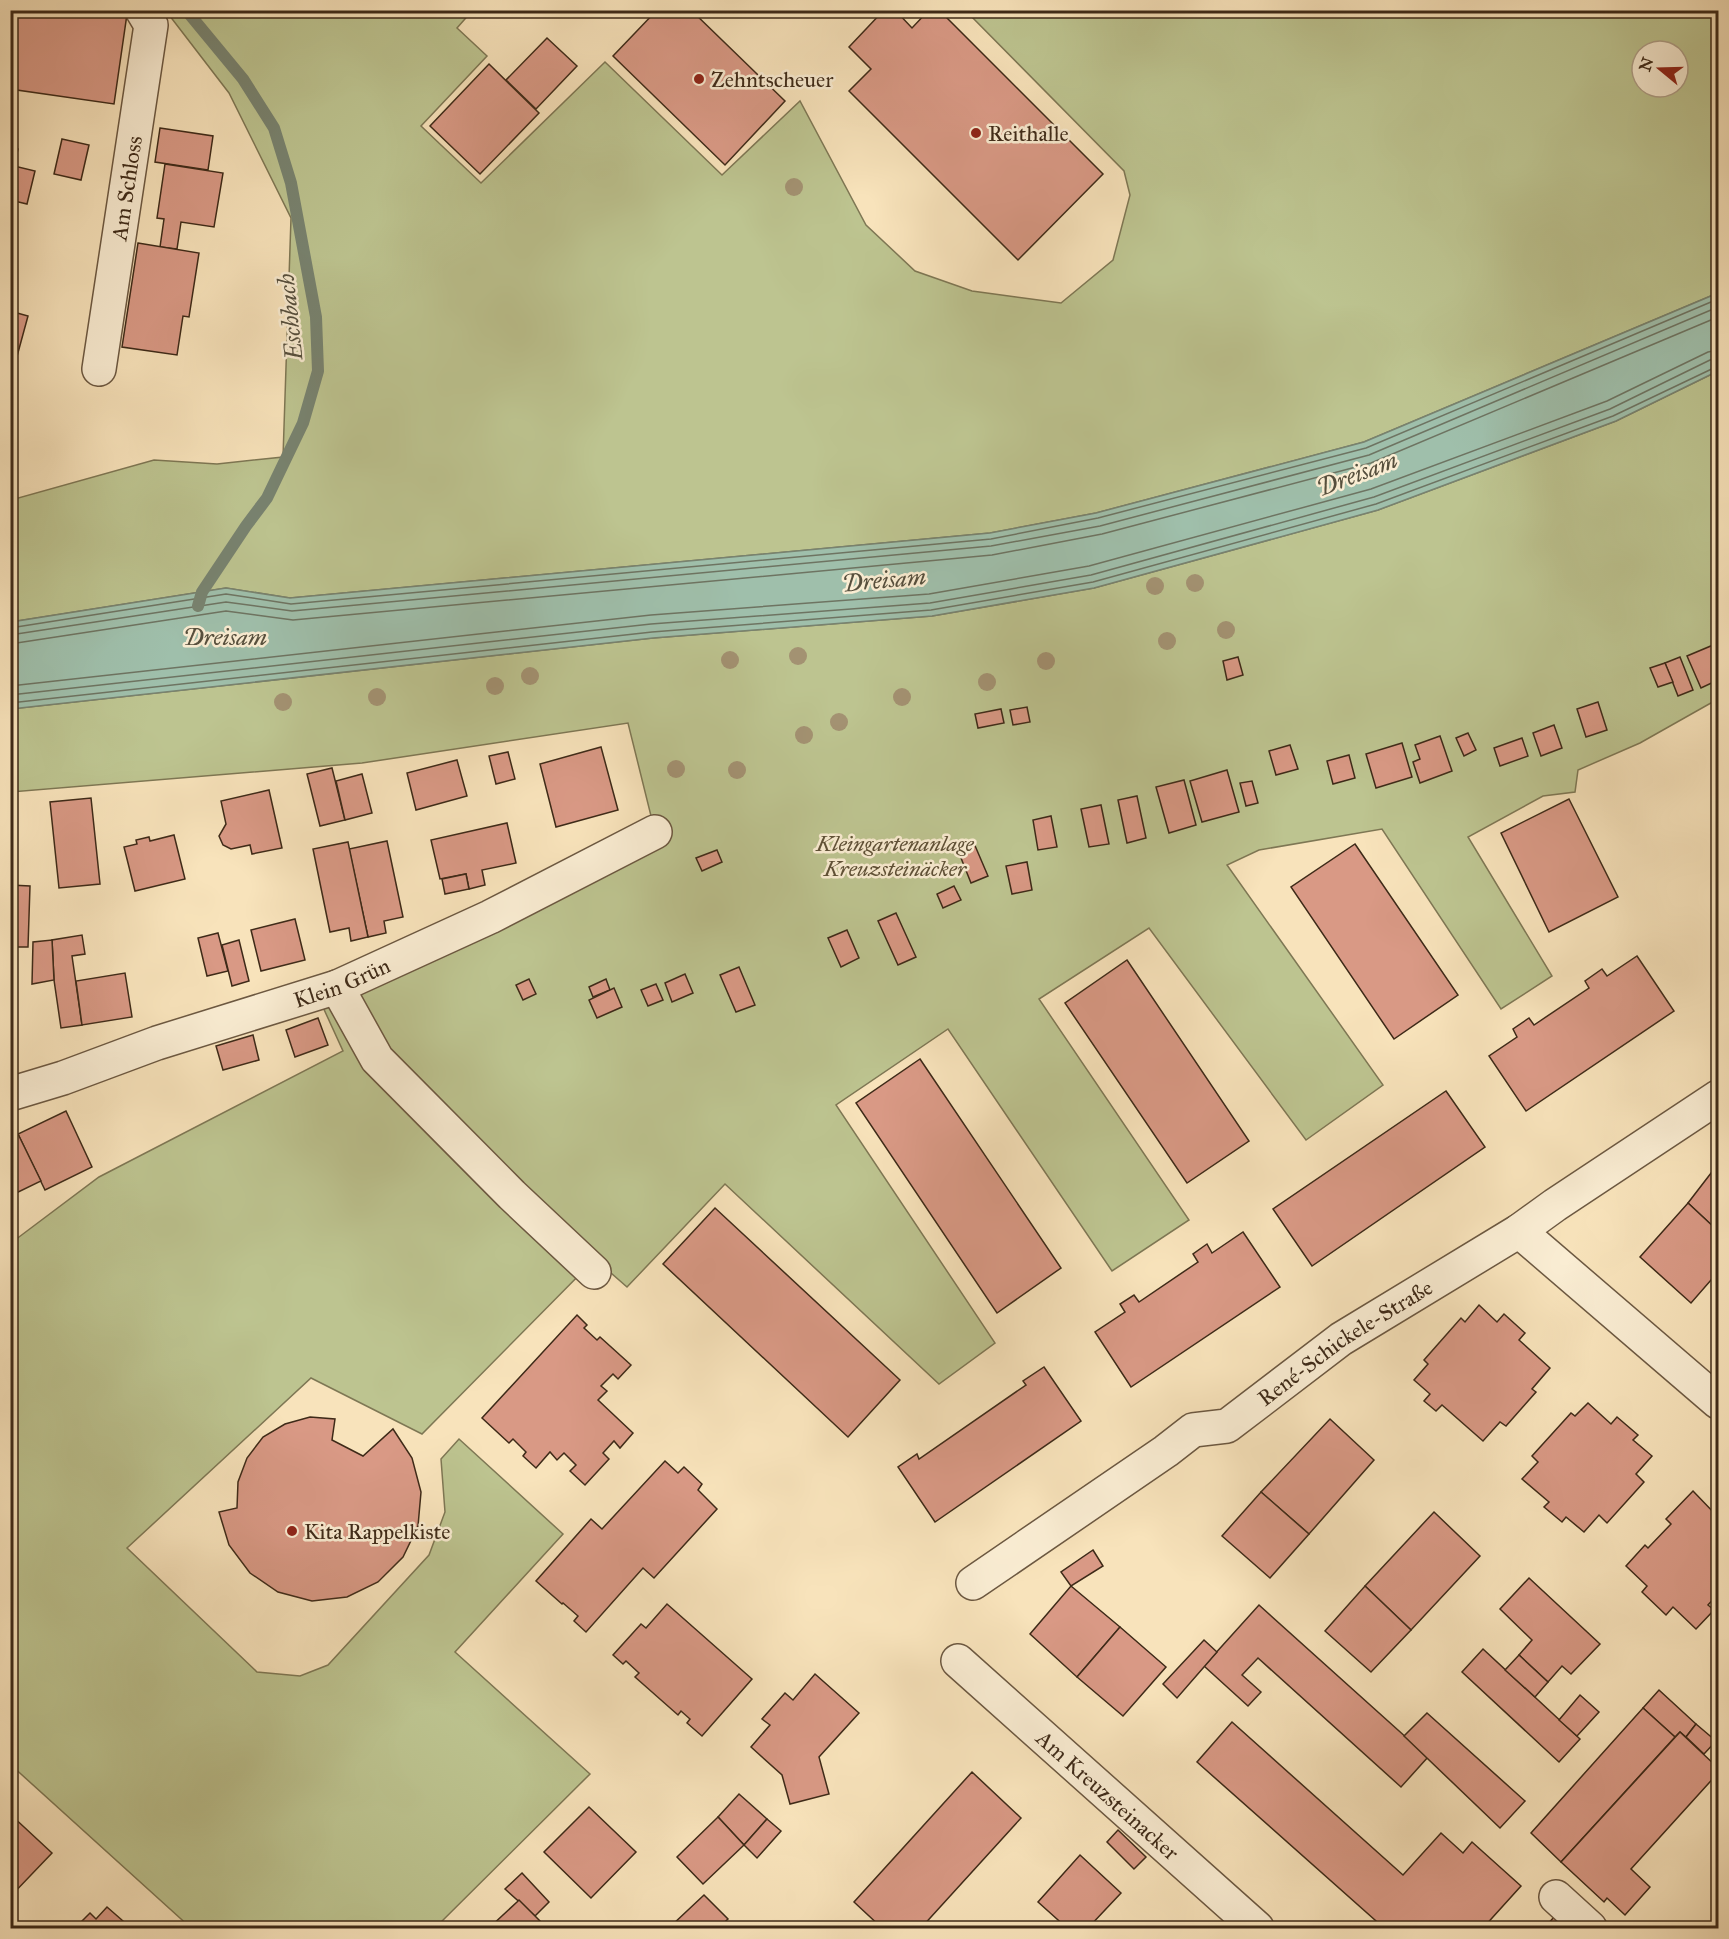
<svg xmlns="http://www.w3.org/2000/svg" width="1729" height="1939" font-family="'IM FELL Great Primer',serif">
  <rect width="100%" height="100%" fill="#f8e3bb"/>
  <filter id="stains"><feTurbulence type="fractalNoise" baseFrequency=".00333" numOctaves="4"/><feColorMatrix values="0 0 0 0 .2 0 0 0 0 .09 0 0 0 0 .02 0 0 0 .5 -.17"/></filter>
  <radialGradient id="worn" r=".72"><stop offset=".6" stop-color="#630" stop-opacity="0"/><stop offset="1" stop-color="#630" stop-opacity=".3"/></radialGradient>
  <!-- green -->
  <g fill="#bdc490" stroke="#7e7754" stroke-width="1.5" fill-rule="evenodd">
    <path d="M166,11h306l-15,17 30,28 -66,70 60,57 124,-121 117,113 78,-74 66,124 49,46 57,20 89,12 52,-43 17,-65 -6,-24 -158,-160h752v282l-354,149 -268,71 -106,20 -700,65 -64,-10 -215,34v-122l143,-40 63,4 66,-7 8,-239 -62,-125zM1642,51h36v36h-36z"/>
    <path d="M1718,371v328l-78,44 -62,27 -3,22 -32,4 -75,41 84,139 -51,33 -119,-180 -123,21 -32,15 156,220 -77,55 -157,-212 -110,71 150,221 -77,51 -164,-242 -112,76 159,238 -56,41 -214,-200 -98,103 -32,-28 -173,175 -111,-56 -184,170 130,124 43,4 28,-11 101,-110 16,-43 -4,-53 18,-20 104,95 -108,118 135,122 -155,154h-244l-180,-163v-522l88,-66 244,-126 -21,-46 333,-173 -27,-109 -266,40 -351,29v-83l642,-71 279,-22 162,-28 284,-78 238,-89z"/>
  </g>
  <!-- water -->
  <path fill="#9fbfab" stroke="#788370" stroke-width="1.5" d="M1718,293v78l-102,50 -238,89 -284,78 -162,28 -279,22 -642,71v-87l215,-34 64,10 700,-65 106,-20 268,-71z"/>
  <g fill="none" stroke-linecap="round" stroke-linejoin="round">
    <!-- shore -->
    <g stroke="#6e7462" stroke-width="1.5">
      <path d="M10,628l216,-34 65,10 700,-65 107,-21 268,-70 352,-149"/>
      <path d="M10,635l216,-33 66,9 699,-65 109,-20 269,-71 349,-148"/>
      <path d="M10,644l216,-33 67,9 699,-65 110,-21 269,-71 347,-146"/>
      <path d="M10,686l641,-71 278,-21 160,-28 282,-77 236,-88 101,-49 10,-2"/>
      <path d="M10,695l641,-71 279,-21 161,-28 283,-78 236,-88 100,-49 8,-1"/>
      <path d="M10,703l642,-71 279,-22 162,-28 283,-78 237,-88 105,-50"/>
    </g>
    <!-- stream -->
    <path stroke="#788370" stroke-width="12" d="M186,10l57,69 31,49 17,55 25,134 2,54 -15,52 -36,75 -21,28 -44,66 -4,14"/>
  </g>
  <!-- building -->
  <g fill="#d99985" stroke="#3e2a18" stroke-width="1.5">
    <path d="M10,10h94l23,4 -13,90 -104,-15z"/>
    <path d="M657,10h34l94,91 -60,64 -112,-109z"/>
    <path d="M884,10h11l17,18 17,-18h10l164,164 -85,86 -169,-169 22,-22 -22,-22z"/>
    <path d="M547,38l30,28 -41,43 -30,-29z"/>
    <path d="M489,64l50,49 -59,61 -50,-48z"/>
    <path d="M160,128l53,8 -5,34 -53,-8z"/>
    <path d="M62,139l27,6 -8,35 -27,-6z"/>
    <path d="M10,147l8,2 -4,17 21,5 -8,33 -17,-4z"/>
    <path d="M165,164l58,9 -9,54 -33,-5 -4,27 -17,-2 4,-28 -7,-1z"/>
    <path d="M138,243l61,10 -10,64 -6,-1 -6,39 -55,-8z"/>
    <path d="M10,311l18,5 -18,66z"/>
    <path d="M1718,643v37l-17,8 -14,-32z"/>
    <path d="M1238,657l5,18 -16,5 -4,-19z"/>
    <path d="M1680,657l13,33 -15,6 -13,-33z"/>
    <path d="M1665,663l8,19 -15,5 -8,-19z"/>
    <path d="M1598,702l9,28 -21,7 -9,-28z"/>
    <path d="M1027,707l3,15 -17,3 -3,-15z"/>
    <path d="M1001,709l3,14 -26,5 -3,-14z"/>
    <path d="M1554,725l8,23 -21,8 -8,-23z"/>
    <path d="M1468,733l8,17 -12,6 -8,-18z"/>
    <path d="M1440,736l12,35 -32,12 -7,-21 7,-3 -5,-14z"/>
    <path d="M1522,738l6,18 -28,10 -6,-18z"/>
    <path d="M1402,743l10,34 -36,11 -10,-34z"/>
    <path d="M1290,745l8,24 -22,6 -7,-24z"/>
    <path d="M601,747l17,63 -62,17 -16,-63z"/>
    <path d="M508,752l7,27 -19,5 -7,-28z"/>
    <path d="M1349,755l6,23 -22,6 -6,-23z"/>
    <path d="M457,760l10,36 -51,14 -9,-37z"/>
    <path d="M332,768l13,52 -25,6 -13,-52z"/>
    <path d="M1227,770l12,42 -37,10 -12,-41z"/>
    <path d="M362,774l10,39 -27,7 -9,-39z"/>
    <path d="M1184,780l12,45 -27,8 -13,-46z"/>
    <path d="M1252,781l6,22 -12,3 -6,-23z"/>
    <path d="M269,790l13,58 -30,6 -2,-9 -19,4 -8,-4 -4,-9 7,-12 -5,-23z"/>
    <path d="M1137,796l9,42 -19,5 -9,-43z"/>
    <path d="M91,798l9,86 -41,4 -9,-86z"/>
    <path d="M1569,799l49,98 -69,35 -48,-99z"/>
    <path d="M1101,805l8,39 -20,3 -8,-38z"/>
    <path d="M1051,816l6,31 -19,3 -5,-30z"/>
    <path d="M507,823l9,40 -34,7 3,15 -16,4 -3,-15 -26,5 -9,-39z"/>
    <path d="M174,835l11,44 -50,12 -11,-44 13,-3 -1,-4 13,-3 1,4z"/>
    <path d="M387,841l16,76 -19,4 2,12 -18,4 -19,-88z"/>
    <path d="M973,841l15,35 -17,7 -14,-35z"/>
    <path d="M348,842l20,95 -17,4 -2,-13 -19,4 -17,-83z"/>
    <path d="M1355,844l103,151 -64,44 -103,-152z"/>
    <path d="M717,850l5,12 -20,9 -6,-13z"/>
    <path d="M1027,862l5,28 -20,4 -6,-28z"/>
    <path d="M466,874l3,15 -24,5 -3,-15z"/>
    <path d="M10,885l20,1 -2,61h-18z"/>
    <path d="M954,886l7,14 -18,8 -6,-14z"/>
    <path d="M896,913l20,44 -18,8 -20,-44z"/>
    <path d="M295,919l10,41 -44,11 -10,-41z"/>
    <path d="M847,930l12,28 -18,9 -13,-29z"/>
    <path d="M218,933l10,38 -21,5 -9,-38z"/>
    <path d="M82,935l3,19 -13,2 10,69 -21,3 -7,-48 -2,-40z"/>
    <path d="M52,940l2,40 -22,4 1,-42z"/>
    <path d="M239,940l10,41 -17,5 -10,-41z"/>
    <path d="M1637,956l37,55 -148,100 -37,-55 28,-19 -4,-8 16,-11 5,7 55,-37 -4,-7 17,-12 5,7z"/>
    <path d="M1127,960l122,181 -62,42 -122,-180z"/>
    <path d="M739,967l16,38 -19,7 -16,-37z"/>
    <path d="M125,973l7,44 -50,8 -6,-44z"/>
    <path d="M685,974l8,19 -21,9 -7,-19z"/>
    <path d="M529,979l7,15 -13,6 -7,-15z"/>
    <path d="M606,979l4,11 -17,7 -4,-10z"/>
    <path d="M656,984l7,16 -15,6 -7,-16z"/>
    <path d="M614,988l8,19 -25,11 -8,-18z"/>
    <path d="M318,1018l10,27 -33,12 -9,-27z"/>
    <path d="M253,1035l6,25 -36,10 -7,-24z"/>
    <path d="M920,1059l141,209 -64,45 -141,-210z"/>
    <path d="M1446,1091l39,56 -173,119 -39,-57z"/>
    <path d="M66,1111l26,56 -47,23 -27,-56z"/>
    <path d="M18,1134l23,47 -31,15v-58z"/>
    <path d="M1718,1164v67l-30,-28z"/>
    <path d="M1688,1203l30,28v41l-27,31 -51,-46z"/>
    <path d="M715,1208l185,172 -52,57 -185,-173z"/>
    <path d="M1243,1232l37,55 -149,100 -36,-55 30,-20 -5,-8 14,-9 5,7 59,-40 -5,-8 14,-10 5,9z"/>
    <path d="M1479,1305l18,17 7,-8 21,19 -6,7 31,28 -18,21 4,3 -30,34 -6,-4 -17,19 -41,-36 -6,6 -12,-10 6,-7 -16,-14 14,-16 -4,-4 37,-42 4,4z"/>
    <path d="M577,1315l10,10 -3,3 13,12 3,-3 31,28 -13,14 -5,-5 -12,12 6,5 -9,9 35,33 -13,15 -6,-7 -11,12 6,6 -24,26 -15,-14 6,-6 -12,-12 -7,7 -7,-8 -14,16 -13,-12 3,-4 -13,-13 -4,4 -27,-25z"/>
    <path d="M1044,1367l37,54 -146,101 -37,-55 19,-13 2,5 107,-74 -3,-4z"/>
    <path d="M1588,1403l23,21 6,-7 21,18 -5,5 19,16 -16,18 8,8 -37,41 -8,-8 -15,17 -18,-15 -4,5 -18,-15 5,-5 -27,-23 16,-17 -6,-6 39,-43 4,3z"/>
    <path d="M310,1417l25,2 -3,21 31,16 30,-27 19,29 9,34 -3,34 -15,31 -25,25 -31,15 -35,4 -34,-9 -28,-19 -21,-28 -10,-33 18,-4 1,-26 9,-24 16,-21 22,-13z"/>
    <path d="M1330,1419l44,41 -65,74 -48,-42z"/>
    <path d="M665,1461l13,12 6,-6 18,17 -4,6 19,19 -63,69 -11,-10 -57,64 -12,-11 4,-5 -15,-13 -1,1 -26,-23 55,-62 11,10z"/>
    <path d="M1693,1491l25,26v7l-6,6 6,6v58l-10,11 6,5 -18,19 -23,-22 -7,8 -24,-23 5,-6 -21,-20 19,-21 3,3 23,-24 -5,-5z"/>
    <path d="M1261,1492l48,42 -39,44 -48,-42z"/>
    <path d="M1434,1512l46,44 -69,74 -46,-44z"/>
    <path d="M1093,1550l10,16 -32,20 -10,-14z"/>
    <path d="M1529,1578l71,66 -29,30 -9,-8 -14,16 -29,-27 13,-15 -32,-31z"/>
    <path d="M1071,1586l49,41 -43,50 -47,-43z"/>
    <path d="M1365,1586l46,44 -40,42 -46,-41z"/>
    <path d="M667,1604l85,75 -50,57 -15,-13 3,-4 -9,-8 -3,4 -43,-38 4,-4 -13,-12 -3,3 -10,-9 28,-31 5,4z"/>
    <path d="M1259,1605l169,152 -27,30 -143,-129 -16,17 19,17 -13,14 -44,-40z"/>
    <path d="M1120,1627l46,40 -43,49 -46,-39z"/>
    <path d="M1204,1640l13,12 -40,46 -14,-14z"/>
    <path d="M1483,1649l97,90 -21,23 -97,-90z"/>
    <path d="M1519,1655l29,27 -13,15 -30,-27z"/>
    <path d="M815,1674l44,39 -40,44 10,37 -39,10 -8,-29 -31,-28 19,-22 -8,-6 23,-26 8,7z"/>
    <path d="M1659,1690l37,34 -10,13 -6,-5 -5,5 -32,-29z"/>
    <path d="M1580,1695l19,17 -22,24 -18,-16z"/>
    <path d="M1643,1708l32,29 -114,125 -30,-29z"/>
    <path d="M1427,1713l98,88 -25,27 -96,-92z"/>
    <path d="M1232,1722l171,153 38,-42 22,20 9,-11 49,44 -38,42h-99l-187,-166z"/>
    <path d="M1696,1724l20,17 -12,13 -18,-17z"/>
    <path d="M1680,1732l38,36v5l-87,96 19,18 -25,28 -18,-17 -3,4 -43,-40z"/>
    <path d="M972,1772l49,46 -100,110h-39l-28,-26z"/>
    <path d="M739,1794l28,25 -23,26 -26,-28z"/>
    <path d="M589,1807l47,45 -45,46 -47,-46z"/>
    <path d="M10,1814l42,39 -42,44z"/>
    <path d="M718,1817l26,28 -41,39 -26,-27z"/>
    <path d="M767,1819l14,12 -24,27 -13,-13z"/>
    <path d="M1118,1830l28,27 -12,12 -27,-27z"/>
    <path d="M1080,1855l41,38 -33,35h-21l-29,-26z"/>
    <path d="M522,1873l27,29 -14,14 -30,-27z"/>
    <path d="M704,1895l24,24 -10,9h-45l-2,-2z"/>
    <path d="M519,1900l28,28h-58l28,-26z"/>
    <path d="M107,1907l24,21h-50l-3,-3 12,-12 6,6z"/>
    <path d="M1555,1916l13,12h-24z"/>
  </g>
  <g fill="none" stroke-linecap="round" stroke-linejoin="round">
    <defs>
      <g id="minor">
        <path id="s1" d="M99,369l52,-344 -9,-15"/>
        <path d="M337,987l40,72 135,136 82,77"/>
        <path id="s2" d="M10,1094l53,-16 94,-35 180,-56 153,-70 165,-85"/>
        <path d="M1519,1231l199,171"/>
        <path id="s3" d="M973,1583l193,-132 27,-21 34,-4 114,-87 178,-108 36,-26 163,-108"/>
        <path id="s4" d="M958,1661l299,267"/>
        <path d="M1556,1897l34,31"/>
      </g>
    </defs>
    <!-- minor casing -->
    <use href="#minor" stroke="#6c5841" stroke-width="36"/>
    <!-- minor -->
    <use href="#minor" stroke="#faedd3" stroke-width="33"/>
  </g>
  <!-- trees -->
  <g fill="#a39272">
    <circle cx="794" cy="187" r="9"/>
    <circle cx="1195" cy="583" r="9"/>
    <circle cx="1155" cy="586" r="9"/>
    <circle cx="1226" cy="630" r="9"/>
    <circle cx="1167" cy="641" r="9"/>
    <circle cx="798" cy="656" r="9"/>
    <circle cx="730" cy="660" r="9"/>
    <circle cx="1046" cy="661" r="9"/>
    <circle cx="530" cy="676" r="9"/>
    <circle cx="987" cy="682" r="9"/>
    <circle cx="495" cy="686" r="9"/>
    <circle cx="377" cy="697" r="9"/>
    <circle cx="902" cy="697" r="9"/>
    <circle cx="283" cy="702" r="9"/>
    <circle cx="839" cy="722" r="9"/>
    <circle cx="804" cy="735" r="9"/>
    <circle cx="676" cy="769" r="9"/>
    <circle cx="737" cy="770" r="9"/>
  </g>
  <!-- markers -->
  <g fill="#8f2418" stroke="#faedd3" stroke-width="2">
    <circle cx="699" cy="79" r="6"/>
    <circle cx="976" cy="133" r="6"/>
    <circle cx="292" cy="1531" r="6"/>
  </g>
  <g text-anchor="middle" stroke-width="5" stroke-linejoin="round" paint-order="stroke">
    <!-- poi labels -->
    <g font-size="22" fill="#3e2a18" stroke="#faedd3" text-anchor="start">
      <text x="711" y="87">Zehntscheuer</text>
      <text x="988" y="141">Reithalle</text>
      <text x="304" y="1539">Kita Rappelkiste</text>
    </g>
    <!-- street labels -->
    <g font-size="22" fill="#3e2a18" stroke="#faedd3">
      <text dy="8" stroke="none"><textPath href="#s1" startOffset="183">Am Schloss</textPath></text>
      <text dy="8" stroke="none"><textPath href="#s2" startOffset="350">Klein Grün</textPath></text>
      <text dy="8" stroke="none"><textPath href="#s3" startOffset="447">René-Schickele-Straße</textPath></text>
      <text dy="8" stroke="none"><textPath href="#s4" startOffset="201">Am Kreuzsteinacker</textPath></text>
    </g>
    <!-- park labels -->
    <g font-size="22" font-style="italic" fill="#5e5036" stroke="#faedd3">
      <text x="895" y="851">Kleingartenanlage<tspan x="895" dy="25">Kreuzsteinäcker</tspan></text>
    </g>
    <!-- water labels -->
    <g font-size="24" font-style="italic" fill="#564f3d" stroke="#faedd3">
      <text transform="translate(290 317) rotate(-96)" y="8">Eschbach</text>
      <text transform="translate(1357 474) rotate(-21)" y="8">Dreisam</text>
      <text transform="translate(884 580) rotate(-5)" y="8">Dreisam</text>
      <text x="225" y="645">Dreisam</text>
    </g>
  </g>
  <!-- margin -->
  <rect width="1729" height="1939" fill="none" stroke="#f8e3bb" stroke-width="36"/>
  <rect x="12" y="12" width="1705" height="1915" fill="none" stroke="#3e2a18" stroke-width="3"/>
  <rect x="18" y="18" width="1693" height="1903" fill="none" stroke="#3e2a18" stroke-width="1.5"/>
  <!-- north arrow -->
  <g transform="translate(1660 69) rotate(289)"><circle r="28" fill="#faedd3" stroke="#af9f88" stroke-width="1.5"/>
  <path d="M0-4.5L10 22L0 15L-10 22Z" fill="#8f2418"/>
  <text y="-9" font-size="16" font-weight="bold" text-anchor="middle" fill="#3e2a18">N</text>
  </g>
  <rect width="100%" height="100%" filter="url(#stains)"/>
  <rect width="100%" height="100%" fill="url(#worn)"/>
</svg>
